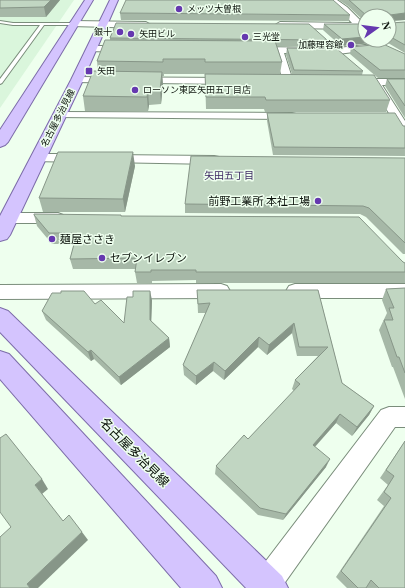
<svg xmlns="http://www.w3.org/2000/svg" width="405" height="588" font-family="'Times New Roman','Noto Sans JP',serif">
  <rect width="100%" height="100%" fill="#efe"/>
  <!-- built -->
  <path fill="#daf6dc" d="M0,0h74l-74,108z"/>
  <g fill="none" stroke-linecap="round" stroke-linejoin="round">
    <defs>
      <path id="lane" d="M0,21l13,2h61l2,1 -2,1h-30l-42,58 -2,1v-5l40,-54h-27l-13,-2z"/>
      <g id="street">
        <path d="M374,44l3,1 1,2 -1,2 -39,5 -54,-1 9,28 -5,3 -5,-3 -8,-28h-21l-4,-3 4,-3 84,1z"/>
        <path d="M91,46h36l4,3 -4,3 -39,-1 -1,-2 1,-2z"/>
        <path d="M77,77l153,1 5,3 -5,3 -157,-2 -1,-2z"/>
        <path d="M354,79h51v6h-23l23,36v13l-4,-1 -2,-3 -27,-45 -22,-1 -1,-2z"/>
        <path d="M60,112l232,1 4,1 2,2 -2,2 -4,1 -236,-2 -2,-2 2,-2z"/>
        <path d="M38,154h42l5,1 1,3 -1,3 -5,1 -47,-1 -1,-3 1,-3z"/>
        <path d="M110,155l104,1 5,1 2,3 -2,3 -5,1 -109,-2 -2,-3 2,-3z"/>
        <path d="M8,213h50l5,2 3,3 -3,3 -5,2h-50l-5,-2 -3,-3 3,-3z"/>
        <path d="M221,284l6,2 3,5 -3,5 -6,2 -221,1v-14z"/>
        <path d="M295,284h110v14h-110l-6,-2 -3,-5 3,-5z"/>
        <path d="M389,407h16v20h-10l-114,161h-28l-1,-4 4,-10 125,-164z"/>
      </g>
      <g id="secondary">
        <path d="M327,0h10l10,7 16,16h2v6l-85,-1 -5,-3 5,-3 72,1 -11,-12z"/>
        <path d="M74,21l72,1 5,3 -5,3 -75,-2 -2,-2 2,-2z"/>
      </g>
      <g id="primary">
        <path d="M85,0h8l-85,142 -3,3 -5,2v-17z"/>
        <path d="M110,0h8l-35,80 -73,155 -3,4 -7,2v-25l71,-136z"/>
        <path d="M0,308l8,3 274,265 6,12h-42l-246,-256z"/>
        <path d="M0,351l9,3 207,222 6,12h-41l-181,-209z"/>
      </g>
    </defs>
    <!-- lane casing -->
    <use href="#lane" stroke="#7a8d7b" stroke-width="2"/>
    <!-- street casing -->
    <use href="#street" stroke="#7a8d7b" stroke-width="2"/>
    <!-- secondary casing -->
    <use href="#secondary" stroke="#7a8d7b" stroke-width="2"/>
    <!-- primary casing -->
    <use href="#primary" stroke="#7c6ca9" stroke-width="2"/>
    <!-- lane -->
    <use href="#lane" fill="#fff" fill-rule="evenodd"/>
    <!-- street -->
    <use href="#street" fill="#fff" fill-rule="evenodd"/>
    <!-- secondary -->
    <use href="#secondary" fill="#fff" fill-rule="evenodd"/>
    <!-- primary -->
    <use href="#primary" fill="#d4c4fe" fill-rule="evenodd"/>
  </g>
  <!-- wall -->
  <g fill="#a6b8a7">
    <path d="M0,0h60l-14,17h-46z"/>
    <path d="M339,0h66v20l-16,1 2,2 14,-1v31l-22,-13h6v-24h-24v6l-17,-16z"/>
    <path d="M120,13l230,2 -1,6 -228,-1z"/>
    <path d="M324,24l41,16h6v3l-30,3 -18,-16z"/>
    <path d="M110,38l217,2 -1,6h-49l5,16 -2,12h12l-6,-19 1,-7 76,23 -1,4 28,25 -4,12h-121l-1,-3h-58l-1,-35h-41v2h-2l1,9 -2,19 -12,1 -1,6h-63l-2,-15 15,-25 -1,-10 13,-21z"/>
    <path d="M351,47l54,7v24h-27l-28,-24z"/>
    <path d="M387,79h18v39l-20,-32z"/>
    <path d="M267,113l138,13v30l-132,-1 -6,-34z"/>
    <path d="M405,158v96h-2l-37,-37 -6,-3 -175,-1v-9z"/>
    <path d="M135,166l-10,46h-82l-4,-14z"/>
    <path d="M34,215l87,1 282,46 2,1v20h-209v-3l-44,1v2h-15l-2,-11 1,-3h-63l-3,-10 4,-15h-22l-15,-18z"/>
    <path d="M405,288v111l-12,-32h-1l-13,-37 8,-17 -5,-13 4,-11z"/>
    <path d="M197,290h121l24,93 32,23 -5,9 -17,21 -16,-13 -21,24 11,20 -43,53 -25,-5 -43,-41 1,-8 32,-27 46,-48 -2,-2 3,-9 23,-24h-21l-5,-23 -25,22 -9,-8 -34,33 -11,-9 -17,14 -12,-10 -1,-10 23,-52h-8z"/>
    <path d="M152,300l-1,21 18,17 1,9 -49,38 -27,-26 -3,2 -45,-41 -4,-9 53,-7 29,19z"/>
    <path d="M405,441v147h-58l-11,-11 48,-71 -7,-6 11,-15 -8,-7z"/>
  </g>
  <!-- shaded-wall -->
  <g fill="#879688">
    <path d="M51,0h9l-14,17 -2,-10z"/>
    <path d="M405,13v7l-16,1 1,-6z"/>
    <path d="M365,37v3h6v3l-30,3 1,-7z"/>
    <path d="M162,72l1,13 -2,19 -1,-14z"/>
    <path d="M148,91l1,14 -1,6 -1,-14z"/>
    <path d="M133,152l2,14 -10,46 -2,-13z"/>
    <path d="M150,291l2,9 -1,29 -1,-9z"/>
    <path d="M294,323l-2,10 -25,22 2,-10z"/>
    <path d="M259,337l-1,10 -34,33 1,-9z"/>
    <path d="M169,338l1,9 -49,38 -2,-8z"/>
    <path d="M91,350l3,9 -3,2 -3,-9z"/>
    <path d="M214,362l-1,9 -17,14v-9z"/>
    <path d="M374,406l-5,9 -17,21 5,-9z"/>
    <path d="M340,414l-4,9 -27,30 4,-8z"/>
    <path d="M330,459l-4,8 -43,53 3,-6z"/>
    <path d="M42,479l6,10 -6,5 -7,-9z"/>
    <path d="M82,532l6,8 -50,48h-8l-3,-4z"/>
  </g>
  <!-- building -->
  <g fill="#c1d6c2" stroke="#879688">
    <path d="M0,0h51l-7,7 -44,1z"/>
    <path d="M126,0h207l17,15 -230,-2z"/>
    <path d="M349,0h56v13l-15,2 -1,6 2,2 14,-1v23l-16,-9v-20h-22z"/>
    <path d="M116,23l193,1 18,16 -217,-2z"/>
    <path d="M324,24h41v13l-23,2z"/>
    <path d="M105,40l170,1 7,21h-77v-3h-42v3l-66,-1z"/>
    <path d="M383,44l22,10v16h-25l-29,-23z"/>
    <path d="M287,48l50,1 26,22 -69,-1z"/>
    <path d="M93,71l69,1 -2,18 -12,1 -1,6 -64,-1z"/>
    <path d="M205,74l169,1 16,25h-124l-1,-3h-59z"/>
    <path d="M387,79h18v27z"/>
    <path d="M267,113h128l8,13h2v22l-131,-1z"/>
    <path d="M58,152h75l-10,47 -84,-1z"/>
    <path d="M191,156l214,2v85l-36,-35 -6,-2 -178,-2z"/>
    <path d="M34,214l87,1v1l238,1 44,45 2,1v9h-209v-2h-45v2h-16l2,-14 -67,1 7,-26h-28l-15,-18z"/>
    <path d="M405,288v85l-6,-16h-2l-13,-37h9l-4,-12h5l-8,-19z"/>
    <path d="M197,290h121l24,93 32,23 -17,21 -17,-13 -27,31 17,14 -44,55 -26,-6 -44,-42 28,-31 4,4 52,-55 -5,-4 33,-33h-29l-5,-24 -25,22 -10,-8 -34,34 -11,-9 -18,14 -13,-11 27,-62 -12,1z"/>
    <path d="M61,291h23l11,13 6,-4 23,23 3,-26h6v-6h17v29l19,18 -50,39 -28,-27 -3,2 -46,-41 10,-18h9z"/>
    <path d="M6,434l36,45 -7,6 28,36 6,-6 13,17 -55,52 3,4h-30v-51l11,-10 -11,-15v-74z"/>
    <path d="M405,441v147h-26l-8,-8 -5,8h-8l-17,-17 50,-73 -7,-6 10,-16 -8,-6z"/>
  </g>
  <!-- markers -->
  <g fill="#6538af" stroke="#efe" stroke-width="1.5">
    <circle cx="179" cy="9" r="4"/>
    <circle cx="120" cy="32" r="4"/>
    <circle cx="131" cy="34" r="4"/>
    <circle cx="245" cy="37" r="4"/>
    <circle cx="351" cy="45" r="4"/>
    <rect x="85" y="67" width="8" height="8" rx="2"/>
    <circle cx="135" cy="90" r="4"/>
    <circle cx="318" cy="201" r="4"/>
    <circle cx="52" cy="239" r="4"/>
    <circle cx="102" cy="258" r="4"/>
  </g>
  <g text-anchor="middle" stroke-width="3" stroke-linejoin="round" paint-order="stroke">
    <!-- far-poi labels -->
    <g font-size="9" fill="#0c130c" stroke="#efe" text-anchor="start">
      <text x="187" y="12">メッツ大曽根</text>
      <text x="112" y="35" text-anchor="end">銀十</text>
      <text x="139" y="37">矢田ビル</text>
      <text x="253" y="40">三光堂</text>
      <text x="343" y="48" text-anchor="end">加藤理容館</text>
      <text x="97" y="74">矢田</text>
      <text x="143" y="93">ローソン東区矢田五丁目店</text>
    </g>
    <!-- far-street labels -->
    <g font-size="9" fill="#0c130c" stroke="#efe">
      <text transform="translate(58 118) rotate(-63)" y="3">名古屋多治見線</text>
    </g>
    <!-- far-neighbourhood labels -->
    <g font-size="10" fill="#3c2863" stroke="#efe">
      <text x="229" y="179">矢田五丁目</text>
    </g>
    <!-- poi labels -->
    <g font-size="11" fill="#0c130c" stroke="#efe" text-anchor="start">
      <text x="310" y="205" text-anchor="end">前野工業所 本社工場</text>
      <text x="60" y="243">麺屋ささき</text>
      <text x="110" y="262">セブンイレブン</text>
    </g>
    <!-- near-street labels -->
    <g font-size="13" fill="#0c130c" stroke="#efe">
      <text transform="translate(135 452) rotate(45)" y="5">名古屋多治見線</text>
    </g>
  </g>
  <!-- north arrow -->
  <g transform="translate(377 28) rotate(76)"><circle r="19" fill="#eeffee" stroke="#94a194"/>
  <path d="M0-3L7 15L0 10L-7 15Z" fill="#6538af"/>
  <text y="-6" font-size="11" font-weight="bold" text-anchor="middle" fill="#0c130c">N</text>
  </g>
</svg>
